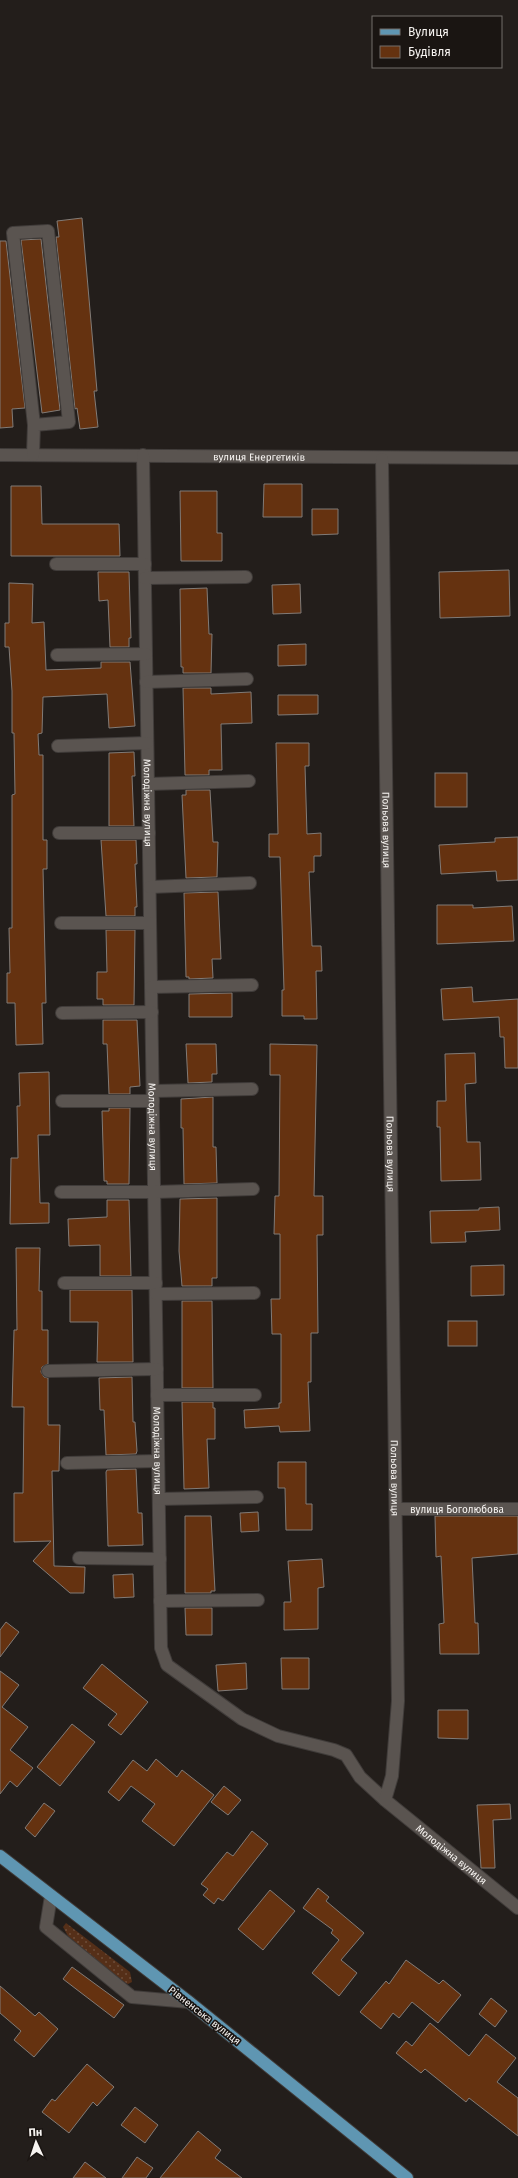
<svg xmlns="http://www.w3.org/2000/svg" width="518" height="2178" font-family="'Fira Sans',sans-serif">
  <defs>
    <pattern id="grass-dots" width="8" height="8" patternUnits="userSpaceOnUse"><rect width="8" height="8" fill="#552f18"/><path d="M2 2h.1M6 6h.1" fill="none" stroke="#6e4e3a" stroke-width="1.8" stroke-linecap="round"/></pattern>
  </defs>
  <rect width="100%" height="100%" fill="#231e1b"/>
  <!-- grass -->
  <path fill="url(#grass-dots)" d="M66,1923l64,49 2,10 -4,2 -8,-4 -52,-44 -5,-9z"/>
  <!-- building -->
  <g fill="#653210" stroke="#817b77">
    <path d="M82,218l15,173h-3l4,36 -18,2 -3,-21 -2,1 -19,-172h3l-2,-16z"/>
    <path d="M41,239l19,171 -18,3 -21,-173z"/>
    <path d="M0,241h6l19,167 -13,1 1,18 -13,1z"/>
    <path d="M264,484h38v33h-39z"/>
    <path d="M11,486h30l1,38h77l1,32h-109z"/>
    <path d="M180,491h37v42h5v28h-41z"/>
    <path d="M312,509h26v25l-26,1z"/>
    <path d="M509,570l1,46 -70,2 -1,-46z"/>
    <path d="M98,572h31l2,66h-2v9h-19l-2,-47 -9,1z"/>
    <path d="M9,583l24,1 -1,39 12,-1 2,48 55,-2v-6h29l5,64 -26,2 -2,-34 -64,3 -1,36 -4,1 1,21h4v85h4v29h-4l3,134h-4l1,41 -27,1 -1,-42h-8v-30h3l-1,-45h3v-133l3,-1 -1,-61h-2v-42l-3,-44h-4v-24h4z"/>
    <path d="M300,584l1,29 -28,1 -1,-29z"/>
    <path d="M207,588l2,46h3l-1,39h-28v-6h-2l-1,-78z"/>
    <path d="M306,644v21l-28,1v-21z"/>
    <path d="M183,688h28v6l40,-2 1,31 -31,1 1,46h-13v5h-24z"/>
    <path d="M278,695h40v19l-40,1z"/>
    <path d="M276,743h33v23h-4l2,68 14,-1v23h-7v16h-5l3,74h9l1,25h-6l1,48h-13v-3h-22v-26h2l-4,-133h-11v-23h9z"/>
    <path d="M134,752l1,24h-3l2,50h-25v-73z"/>
    <rect x="435" y="773" width="32" height="34"/>
    <path d="M186,790h24l3,52h5l-1,35 -31,1 -4,-83h4z"/>
    <path d="M518,837v43l-21,1 -1,-10 -55,3 -2,-29 56,-3v-4z"/>
    <path d="M101,840h35l1,24h-2l2,43h-2v9h-29z"/>
    <path d="M218,892l3,67h-9l1,19 -24,1v-2h-3l-2,-84z"/>
    <path d="M437,905h36v3l39,-2 2,35 -77,3z"/>
    <path d="M106,930h29l-1,75h-31v-6h-6v-27h10z"/>
    <path d="M472,987l1,15 45,-3v69h-13l-1,-31h-4l-1,-20 -56,3 -2,-31z"/>
    <path d="M232,993v24h-43v-23z"/>
    <path d="M103,1020h34l3,66 -10,1v7h-21l-2,-50h-4z"/>
    <path d="M186,1044h30l1,30h-5v8l-24,1z"/>
    <path d="M270,1044l47,1 -3,151h9v39h-6l1,98h-7v49h-3l2,49 -30,1 -1,-6 -34,2 -1,-18 35,-2v-5h2v-69h-9l-1,-35h9v-65h-6l1,-38h4l1,-121h-10z"/>
    <path d="M475,1053l1,30 -11,1 2,58h13l1,38 -40,1 -1,-54h-3v-26h9l-1,-47z"/>
    <path d="M49,1072l1,63h-12l2,68h9v20l-39,1 1,-66h7l-1,-52h3l-1,-33z"/>
    <path d="M213,1097v50h3l1,36 -33,1 -1,-56h-2v-29z"/>
    <path d="M109,1108h21l-1,76h-22v-3h-3l-2,-70h7z"/>
    <path d="M217,1198v80h-5v8h-30l-3,-35 1,-52z"/>
    <path d="M107,1200h22l2,76h-31v-31l-31,1 -1,-27 39,-2z"/>
    <path d="M499,1207l1,23 -35,2 1,10 -35,1 -1,-32 49,-1v-2z"/>
    <path d="M16,1248h24l-1,43h3v39h6v34l-6,3 -1,5 3,5 4,1v47h12l-1,46h-7l2,95 31,1 -1,26h-14l-37,-32 18,-20 -37,1v-49h9l1,-86h-12l2,-77h3z"/>
    <path d="M504,1265v30l-33,1v-30z"/>
    <path d="M70,1290h62l1,72h-36l1,-40h-28z"/>
    <path d="M182,1301h30l1,87h-31z"/>
    <rect x="448" y="1321" width="29" height="25"/>
    <path d="M132,1377l1,45h2l2,29 -1,3 -30,1 -2,-45h-4l-1,-32z"/>
    <path d="M182,1402h31v6h2v31h-8l2,49 -25,1z"/>
    <path d="M278,1462h28v42h6v26h-26l-1,-42h-7z"/>
    <path d="M136,1469l2,44h4l1,32 -35,1 -2,-74 1,-2z"/>
    <path d="M258,1512l1,19 -18,1 -1,-19z"/>
    <path d="M185,1516h26l4,75h-4v2h-26z"/>
    <path d="M435,1516h83v38l-46,4 3,65h3l1,31h-39l-1,-30 5,-1 -3,-67 -5,1z"/>
    <path d="M322,1559l2,28 -6,1v41l-34,1v-28h7l-3,-41z"/>
    <path d="M133,1574l1,23 -20,1 -1,-23z"/>
    <path d="M185,1608h27v27h-26z"/>
    <path d="M6,1622l13,10 -19,25v-27z"/>
    <path d="M281,1658h28v31h-27z"/>
    <path d="M246,1663l1,26 -29,2 -2,-26z"/>
    <path d="M102,1664l46,38 -27,33 -13,-10 9,-11 -34,-26z"/>
    <path d="M0,1671l19,14 -17,22 26,20 -18,23 23,18 -16,19 -7,-6 -10,13z"/>
    <path d="M438,1710h30v29l-30,-1z"/>
    <path d="M72,1724l23,18 -35,44 -23,-19z"/>
    <path d="M156,1759l21,18 5,-7 32,25 -40,51 -32,-25 13,-17 -24,-18 -12,15 -11,-9 25,-32 14,11z"/>
    <path d="M224,1786l17,14 -13,15 -17,-13z"/>
    <path d="M44,1803l11,8 -20,26 -10,-9z"/>
    <path d="M510,1804l1,15 -18,1 2,48h-14l-4,-63z"/>
    <path d="M252,1831l16,13 -45,57 -5,-3 -4,6 -11,-9 5,-6 -7,-5 26,-32 6,4z"/>
    <path d="M318,1888l11,9 -3,4 38,32 -23,27 16,13 -18,23 -27,-23 27,-33 -8,-7 2,-3 -30,-22z"/>
    <path d="M270,1890l25,21 -32,39 -25,-21z"/>
    <path d="M406,1960l33,24 4,-4 18,15 -23,28 -26,-21 -13,16 -6,-5 -12,16 -21,-17 26,-31 3,3z"/>
    <path d="M72,1967l52,38 -10,13 -51,-39z"/>
    <path d="M0,1986l35,30 4,-4 19,17 -24,28 -20,-17 7,-9 -21,-18z"/>
    <path d="M491,1998l16,13 -12,16 -16,-13z"/>
    <path d="M430,2023l39,33 17,-22 30,24 -19,24 21,16v38l-49,-38 -3,4 -41,-33 -4,4 -25,-20 10,-12 6,5z"/>
    <path d="M87,2064l27,23 -17,19 -4,-4 -24,31 -27,-21 10,-13 3,2z"/>
    <path d="M135,2107l23,18 -13,18 -24,-18z"/>
    <path d="M198,2131l23,19 -6,8 27,20h-82z"/>
    <path d="M137,2157l16,11 -7,10h-24z"/>
    <path d="M85,2162l21,16h-33z"/>
  </g>
  <g fill="none" stroke-linecap="round" stroke-linejoin="round">
    <defs>
      <g id="minor">
        <path id="s1" d="M0,455l518,3"/>
        <path d="M33,455l1,-30 -21,-192 35,-2 21,191 -35,3"/>
        <path id="s2" d="M143,455l18,1193 6,17 75,54 36,17 56,14 12,5 14,22 25,23 133,108"/>
        <path id="s3" d="M382,459l16,1242 -6,75 -7,24"/>
        <path d="M56,564h89"/>
        <path d="M145,578l101,-1"/>
        <path d="M57,655l89,-1"/>
        <path d="M146,682l101,-3"/>
        <path d="M58,746l89,-3"/>
        <path d="M148,784l101,-3"/>
        <path d="M59,833h90"/>
        <path d="M150,887l100,-4"/>
        <path d="M61,923h89"/>
        <path d="M151,987l101,-2"/>
        <path d="M62,1013l90,-1"/>
        <path d="M153,1091l99,-2"/>
        <path d="M62,1101h91"/>
        <path d="M61,1192h94l98,-3"/>
        <path d="M64,1283h92"/>
        <path d="M156,1294l98,-1"/>
        <path d="M48,1371l109,-2"/>
        <path d="M157,1395h98"/>
        <path d="M67,1463l91,-2"/>
        <path d="M159,1499l98,-2"/>
        <path id="s4" d="M396,1509h122"/>
        <path d="M79,1558l81,1"/>
        <path d="M160,1601l98,-1"/>
        <path d="M51,1896l-5,31 86,70 57,5"/>
      </g>
      <path id="major" d="M0,1856l189,146 218,176"/>
    </defs>
    <!-- minor casing -->
    <use href="#minor" stroke="#403c3a" stroke-width="14"/>
    <!-- major casing -->
    <use href="#major" stroke="#403c3a" stroke-width="14"/>
    <!-- minor -->
    <use href="#minor" stroke="#5a5450" stroke-width="12"/>
    <!-- major -->
    <use href="#major" stroke="#5f96b2" stroke-width="12"/>
  </g>
  <g text-anchor="middle" stroke-width="3.5" stroke-linejoin="round" paint-order="stroke">
    <!-- street labels -->
    <g font-size="10" fill="#f7f4f1" stroke="#1a1512">
      <text dy="4" stroke="none"><textPath href="#s1" startOffset="259">вулиця Енергетиків</textPath></text>
      <text dy="4" stroke="none"><textPath href="#s2" startOffset="348">Молодіжна вулиця</textPath></text>
      <text dy="4" stroke="none"><textPath href="#s3" startOffset="371">Польова вулиця</textPath></text>
      <text dy="4" stroke="none"><textPath href="#s2" startOffset="672">Молодіжна вулиця</textPath></text>
      <text dy="4" stroke="none"><textPath href="#s3" startOffset="695">Польова вулиця</textPath></text>
      <text dy="4" stroke="none"><textPath href="#s2" startOffset="996">Молодіжна вулиця</textPath></text>
      <text dy="4" stroke="none"><textPath href="#s3" startOffset="1019">Польова вулиця</textPath></text>
      <text dy="4" stroke="none"><textPath href="#s4" startOffset="61">вулиця Боголюбова</textPath></text>
      <text dy="4" stroke="none"><textPath href="#s2" startOffset="1560">Молодіжна вулиця</textPath></text>
      <text transform="translate(205 2015) rotate(38)" y="4">Рівненська вулиця</text>
    </g>
  </g>
  <!-- legend -->
  <rect x="372" y="16" width="130" height="52" fill="#1a1512" stroke="#726e6b"/>
  <rect x="380" y="29" width="20" height="6" fill="#5f96b2" stroke="#726e6b"/>
  <text x="408" y="36" font-size="12" fill="#f7f4f1">Вулиця</text>
  <rect x="380" y="46" width="20" height="12" fill="#653210" stroke="#726e6b"/>
  <text x="408" y="56" font-size="12" fill="#f7f4f1">Будівля</text>
  <!-- north arrow -->
  <g transform="translate(36 2142) rotate(357)" stroke="#1a1512" stroke-width="3" paint-order="stroke">
  <path d="M0-3L7 15L0 10L-7 15Z" fill="#f7f4f1"/>
  <text y="-6" font-size="11" font-weight="bold" text-anchor="middle" fill="#f7f4f1">Пн</text>
  </g>
</svg>
